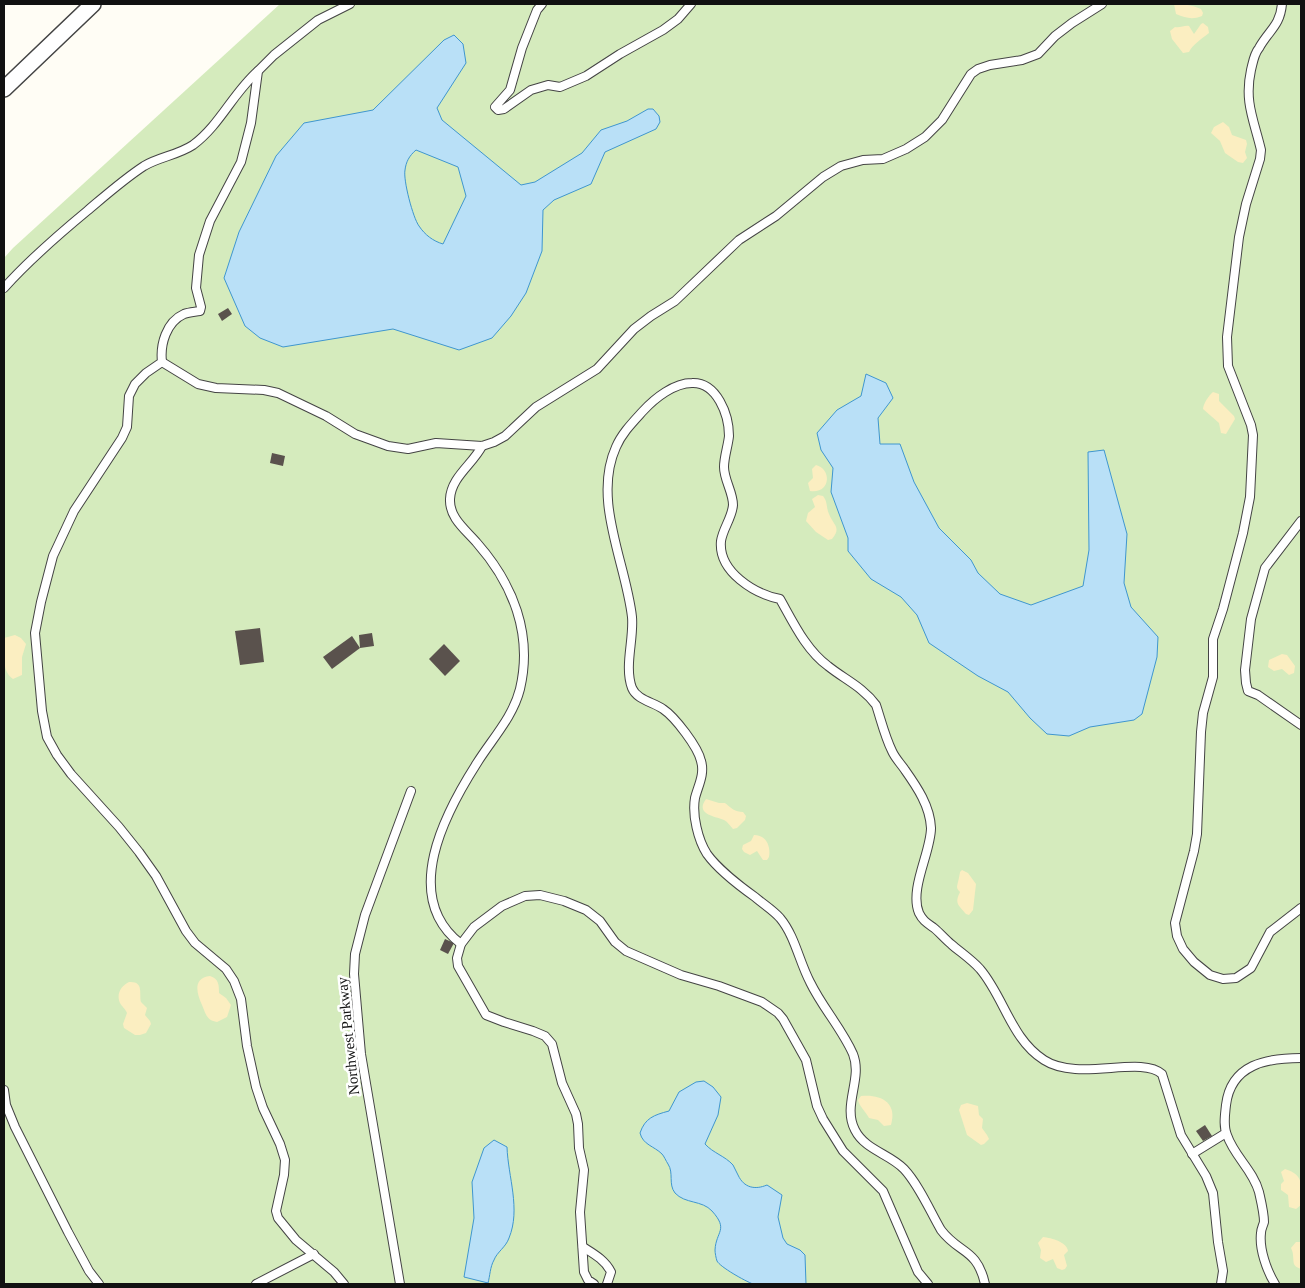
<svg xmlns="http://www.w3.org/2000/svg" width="1305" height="1288" font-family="'Times New Roman',serif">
  <rect width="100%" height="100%" fill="#fffdf5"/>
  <!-- green -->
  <path fill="#d5ebbd" d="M280,4h1021v1280h-1297v-1026l9,-10z"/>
  <!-- sand -->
  <g fill="#fbeec1">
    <path d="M1174,4c10,0 18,1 27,5l2,4 -1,3c-10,4 -16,2 -26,-2z"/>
    <path d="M1203,23l5,4 1,6c-6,5 -17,12 -20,19l-6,1 -11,-14 -2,-8 5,-4c5,1 10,-2 14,-1l5,8 7,-10z"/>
    <path d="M1223,122l6,5 3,8 14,5 1,4 -2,8 2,6 -4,5 -5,-1 -13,-9 -5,-12 -9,-8 3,-6z"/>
    <path d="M1213,392l6,2v7l15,15 1,3 -9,15 -5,-1 -2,-10 -16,-14c0,-5 6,-14 10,-17z"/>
    <path d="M816,465c16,4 15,29 -6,26l-2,-8 5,-5 -1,-9z"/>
    <path d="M818,495l5,1c5,6 3,12 6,18 4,11 13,13 3,25l-4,1 -12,-8 -10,-11 2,-8 7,-6 -3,-8z"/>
    <path d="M15,635l6,3 5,6 -4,13v18l-9,4c-12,-8 -9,-28 -9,-41z"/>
    <path d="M1282,654l5,1 8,11 -1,7 -5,2 -7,-6 -8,2 -6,-4 1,-7z"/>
    <path d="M706,799l13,4h6c6,5 10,9 18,9l3,4 -1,4 -8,8 -4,1c-3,-3 -5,-7 -9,-9 -10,-4 -29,-6 -18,-21z"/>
    <path d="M754,835c12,0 17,11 15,22l-2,3h-4l-6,-9 -7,4 -6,-3 -2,-3 1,-4 8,-4z"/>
    <path d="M962,870l6,3 8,11 -3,26 -4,5 -3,-1c-7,-9 -12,-10 -6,-22 -1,-1 -3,-3 -3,-5 0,-1 3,-13 3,-15z"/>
    <path d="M210,976c9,3 9,9 9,17l7,5 5,7 -4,12 -10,5c-11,-2 -11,-8 -15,-17 -5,-11 -10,-27 8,-29z"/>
    <path d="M129,982c15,-1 10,11 12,20l6,6 -2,7 5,6 1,3 -5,9 -6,2h-5l-11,-7 -1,-4 4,-11c-2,-5 -5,-6 -7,-10 -4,-9 1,-17 9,-21z"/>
    <path d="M861,1096c19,-2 37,6 30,29l-7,1 -6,-6 -9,-2c-3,-6 -10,-12 -11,-18z"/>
    <path d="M967,1103l11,3 1,9 4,4 -1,9 5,7 2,4 -5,5 -3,1 -14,-10 -8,-25 2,-5z"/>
    <path d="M1285,1169c20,6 16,17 16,36l-5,4 -7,-2 -1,-12 -7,-5v-6l3,-3 -3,-9z"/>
    <path d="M1043,1237c9,1 24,5 25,14l-4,4 3,11 -2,3 -3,1 -5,-2 -4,-9 -7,3 -6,-4 1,-8 -3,-7z"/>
    <path d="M1296,1242h5v27c-9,-3 -7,-6 -8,-14 0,-2 -1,-5 -2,-7z"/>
  </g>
  <!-- water -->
  <g fill="#b9e0f7" stroke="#3f96cf" fill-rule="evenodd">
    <path d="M454,35l9,9 3,19 -29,45 5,12 79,65 14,-3 47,-29 19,-23 26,-9 21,-12h5l6,7 1,6 -4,7 -51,23 -14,32 -37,16 -11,10 -1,41 -16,42 -15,23 -19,22 -33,12 -66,-21 -110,18 -23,-9 -15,-12 -21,-48 15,-46 37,-76 28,-33 69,-13 71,-70zM416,150l42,17 8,29 -23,48c-10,-3 -18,-9 -24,-18 -6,-8 -16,-46 -14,-56 1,-8 4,-14 11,-20z"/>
    <path d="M866,374l20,9 7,15 -15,20 2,26h20l14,38 25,46 32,32 7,13 22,21 31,11 52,-19 6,-36 -1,-98 16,-2 23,84 -3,49 7,24 27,30 -1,20 -15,57 -8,6 -44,7 -21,9 -22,-2 -17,-16 -22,-26 -30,-16 -49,-33 -12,-28 -16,-18 -30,-18 -23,-28v-13l-17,-46 2,-24 -12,-18 -4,-17 20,-23 24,-14z"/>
    <path d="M704,1081l9,6 8,10 -3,18 -13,29c8,9 20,12 28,21 2,3 3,7 5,10 6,13 17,15 29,10l15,10 -4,22 5,21 4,6 13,6 5,5 1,29c-11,0 -45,3 -53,0 -8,-3 -33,-17 -36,-23 -1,-3 -2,-8 -2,-11 1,-19 14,-20 -3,-39 -10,-11 -27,-7 -37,-18 -7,-9 -1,-20 -7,-29 -2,-3 -4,-8 -6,-10 -8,-8 -19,-9 -22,-21 5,-15 14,-18 29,-22l10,-19 17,-10z"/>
    <path d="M494,1140l13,7c1,30 14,62 2,91 -3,9 -12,14 -15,22 -4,7 -4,16 -6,23l-24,-6 10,-59 -2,-36 12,-34z"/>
  </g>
  <!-- building -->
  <g fill="#5a524d">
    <path d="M228,308l4,6 -10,7 -4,-7z"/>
    <path d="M272,453l13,3 -2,10 -13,-3z"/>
    <path d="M260,628l4,34 -24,3 -5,-34z"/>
    <path d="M372,633l2,13 -14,2 -1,-13z"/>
    <path d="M352,636l8,12 -28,21 -9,-12z"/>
    <path d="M444,644l16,17 -15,15 -16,-17z"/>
    <path d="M445,939l9,4 -6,11 -8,-4z"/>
    <path d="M1205,1125l7,11 -9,5 -7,-10z"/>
  </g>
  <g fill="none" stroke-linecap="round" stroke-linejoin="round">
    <defs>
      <g id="lane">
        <path d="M542,4l-5,6 -15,38 -12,42 -15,17 3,3 6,-1 27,-19 17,-5 12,2 26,-11 34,-22 43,-24 15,-11 13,-15"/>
        <path d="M1282,4c-2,22 -13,26 -23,44 -5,6 -6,14 -8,22 -7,32 3,50 10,80l-1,9 -14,45 -7,33 -12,100 1,29 23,59 2,10 -3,62 -7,36 -20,76 -10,30v38l-10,36 -2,19 -4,102 -3,17 -19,72 2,13 6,13 11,13 16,13 13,4 13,-1 15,-10 19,-36 31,-24"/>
        <path d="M4,288c25,-28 54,-53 83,-77 19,-16 37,-32 57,-45 15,-9 34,-11 49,-21 27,-20 40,-52 65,-74"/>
        <path d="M162,362l36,22 18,4 48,2 14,3 48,23 29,18 33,12 20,3 28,-6 46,3 12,-4 11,-6 31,-29 61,-38 37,-40 17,-13 24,-15 64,-61 37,-24 47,-39 18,-11 22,-6 20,-1 23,-10 19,-12 17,-17 29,-46 7,-5 12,-4 32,-5 16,-6 17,-18 17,-13 30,-19"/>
        <path d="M1301,521l-36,47 -14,51 -6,51 1,13 2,8 10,4 43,30"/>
        <path d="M461,944c-61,-47 -16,-131 16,-181 15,-24 36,-46 43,-74 13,-55 -7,-105 -43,-146 -11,-13 -28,-25 -27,-44 1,-22 23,-35 32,-53"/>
        <path d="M4,1090l2,15 9,22 53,105 21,39 10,13"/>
        <path d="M1192,1154l34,-21"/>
        <path d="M583,1247c11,7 22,13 28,25l-4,12"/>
        <path d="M256,1284l58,-30"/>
        <path d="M344,1284l-10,-12 -38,-32 -18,-22 -2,-7 8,-36 1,-15 -5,-16 -17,-36 -7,-21 -9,-41 -6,-47 -7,-18 -8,-12 -31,-26 -9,-12 -30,-55 -17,-24 -20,-25 -48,-53 -14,-19 -10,-18 -5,-26 -7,-78 6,-31 12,-46 21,-45 48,-73 5,-11 2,-31 6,-12 11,-11 16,-11c-2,-17 4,-40 22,-48 5,-2 10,-2 16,-3l1,-4 -5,-19 3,-33 11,-34 31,-59 10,-39 7,-52 16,-16 44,-35 32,-16"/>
        <path d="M400,1284l-39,-230 -7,-80 1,-20 10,-39 46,-124"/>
        <path d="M594,1284l-6,-4 -4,-8 -4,-60 4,-42 -5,-22 -1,-24 -2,-10 -14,-31 -10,-39 -7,-8 -12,-5 -29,-9 -18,-7 -28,-49 -1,-8 4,-14 13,-17 28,-21 23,-10 15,-1 24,6 22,9 14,11 15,21 11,9 55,24 38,11 43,16 16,11 5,6 23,41 11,46 6,13 20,32 40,40 35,81 10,12"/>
        <path d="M985,1284c-8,-36 -26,-30 -44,-54 -11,-19 -22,-45 -37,-61 -14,-15 -39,-19 -49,-39 -13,-25 8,-51 -2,-76 -11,-25 -31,-47 -43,-72 -11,-21 -15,-46 -30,-64 -7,-8 -17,-14 -25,-21 -14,-10 -38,-29 -48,-43 -9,-14 -15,-39 -12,-56 3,-12 10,-24 6,-37 -3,-14 -26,-44 -38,-52 -10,-7 -26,-9 -31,-21 -8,-22 2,-48 0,-71 -6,-54 -40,-117 -16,-170 6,-14 17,-25 27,-36 12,-13 31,-28 49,-28 25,-1 37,32 37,53 -1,10 -5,21 -5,31 0,13 9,25 9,38 -1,13 -10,23 -12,36 -3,31 34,53 59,58 13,23 26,51 48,67 16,13 35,21 48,39 5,15 9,32 16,46 3,7 9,13 13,19 12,17 25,36 26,58 0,24 -22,61 -12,85 4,8 8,10 15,15 6,5 11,11 17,16 9,8 20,15 29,25 24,28 31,70 64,91 34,22 97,-5 118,14l19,61 25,41 7,17 5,49 5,29 -2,13"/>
        <path d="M1275,1284c-8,-13 -16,-35 -14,-51 0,-4 2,-7 3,-11 0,-9 -3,-21 -5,-30 -6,-22 -25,-36 -32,-57 -4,-9 -2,-20 -1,-30 5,-41 41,-47 75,-47"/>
      </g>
      <path id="street" d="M4,89l89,-85"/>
    </defs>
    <!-- lane casing -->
    <use href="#lane" stroke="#444" stroke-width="10"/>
    <!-- street casing -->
    <use href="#street" stroke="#444" stroke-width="18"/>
    <!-- lane -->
    <use href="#lane" stroke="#fff" stroke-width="8"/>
    <!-- street -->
    <use href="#street" stroke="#fff" stroke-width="15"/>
  </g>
  <g text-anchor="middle" stroke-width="5" stroke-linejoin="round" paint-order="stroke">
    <!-- street labels -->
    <g font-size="15" fill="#111" stroke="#fff">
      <text transform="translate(348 1036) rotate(-96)" y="5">Northwest Parkway</text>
    </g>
  </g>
  <!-- border -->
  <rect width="1305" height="1288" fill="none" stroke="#111111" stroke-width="10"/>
</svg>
